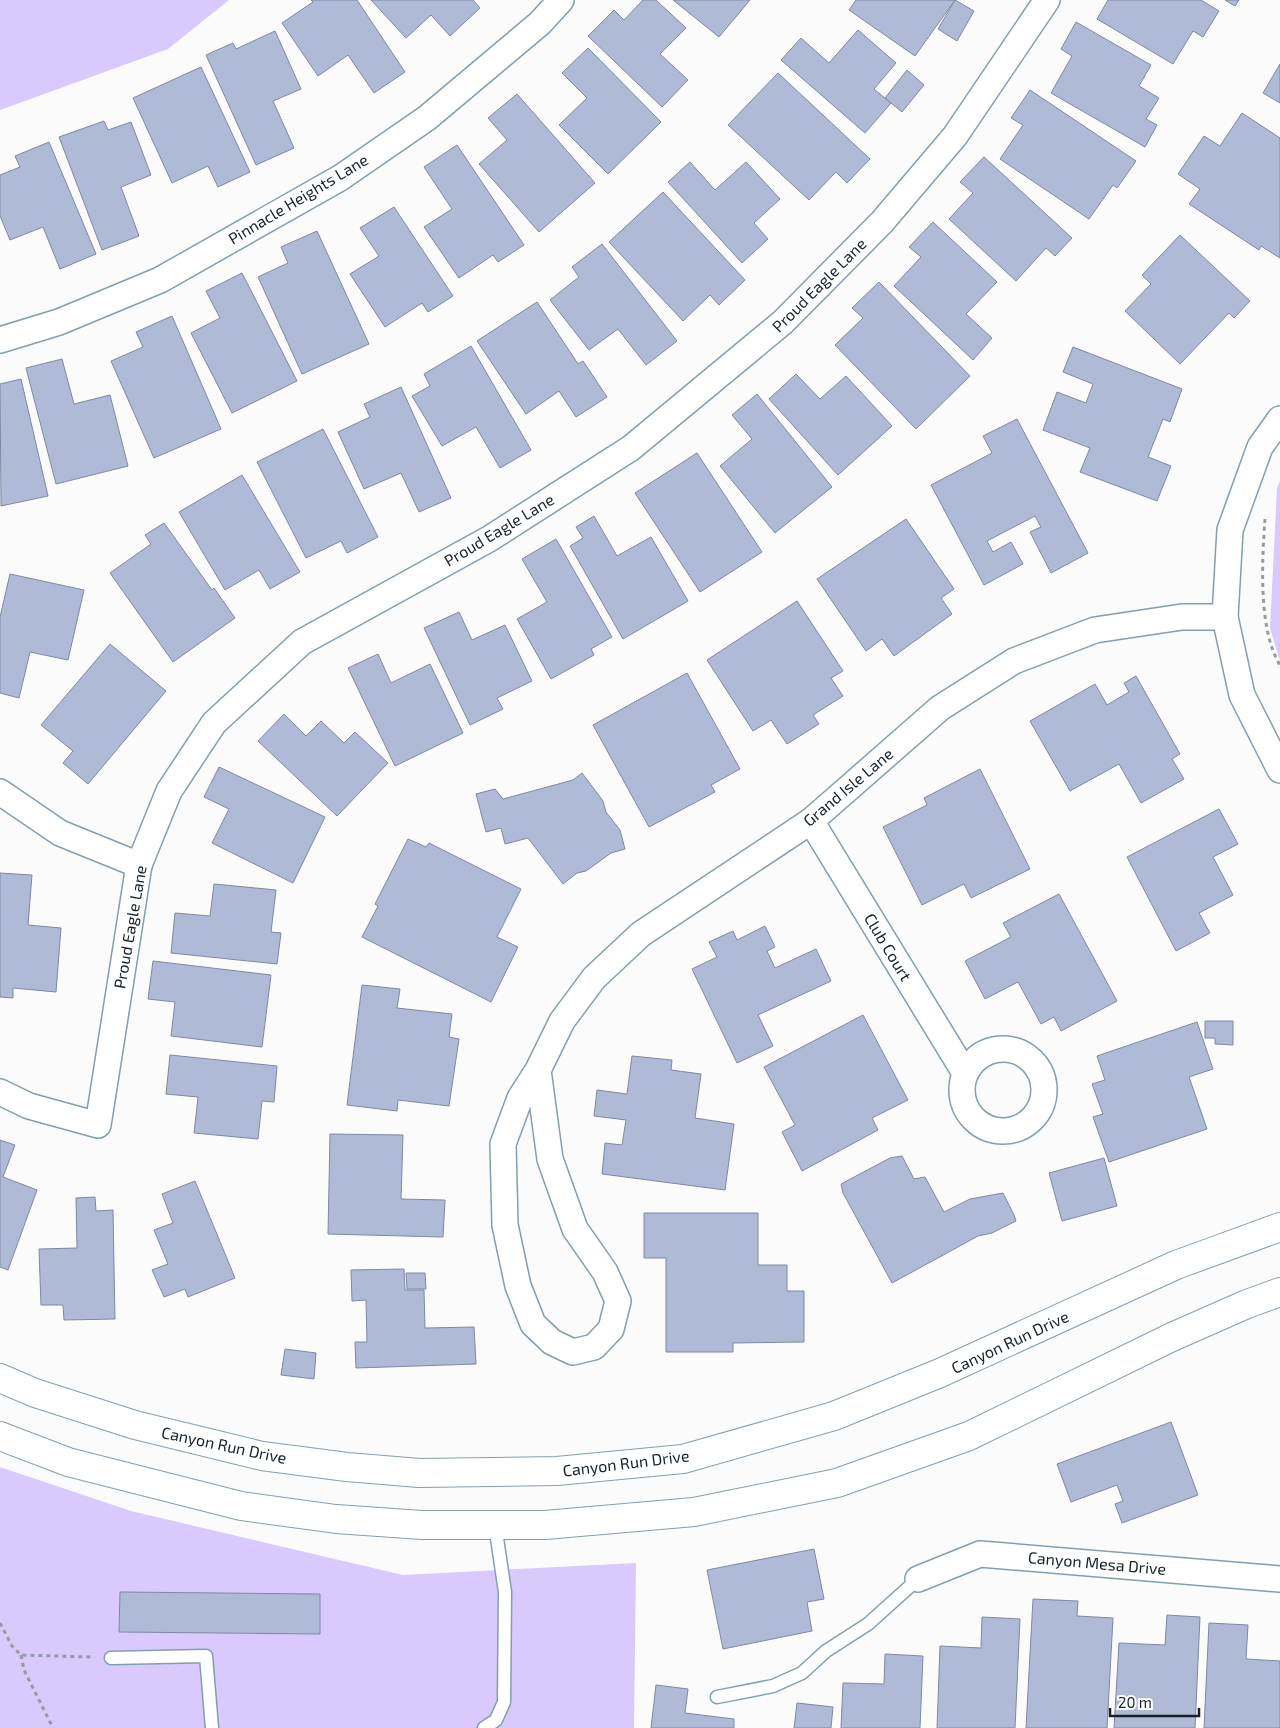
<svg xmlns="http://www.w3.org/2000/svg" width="1280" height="1728" font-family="'Exo 2',sans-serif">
  <rect width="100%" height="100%" fill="#fbfbfb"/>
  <!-- green -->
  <g fill="#dac9fd">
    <path d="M0,0h229l-61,49 -168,61z"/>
    <path d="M1280,481v180l-10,-33 7,-140z"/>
    <path d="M0,1467l131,44 272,64 233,-12 -2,165h-634z"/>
  </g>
  <!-- building -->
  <g fill="#afbad6" stroke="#7e88a3">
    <path d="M311,0h46l48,72 -31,21 -26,-38 -30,21 -36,-53 31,-21z"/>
    <path d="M371,0h102l7,8 -30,28 -19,-21 -25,23z"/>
    <path d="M643,0h13l30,28 -26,26 28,26 -26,27 -74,-71 26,-26 10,10z"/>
    <path d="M673,0h77l-31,37z"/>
    <path d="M856,0h99l-40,56 -66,-46z"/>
    <path d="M955,0l19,11 -17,30 -19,-12z"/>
    <path d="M1108,0h93l18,11 -16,26 -10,-6 -20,33 -76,-45z"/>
    <path d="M1225,0h14l-4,6z"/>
    <path d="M1076,22l75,43 -12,21 20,12 -13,21 11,6 -12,22 -94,-54 21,-37 -11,-7z"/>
    <path d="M858,30l38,33 -22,26 17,14 -26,30 -84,-73 20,-22 28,25z"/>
    <path d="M275,31l26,58 -28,12 21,47 -38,17 -50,-110 27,-12 3,6z"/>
    <path d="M588,48l73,74 -53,52 -49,-49 28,-27 -25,-25z"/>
    <path d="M1280,64v39l-17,-10z"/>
    <path d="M201,67l49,105 -32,15 -10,-21 -36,17 -39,-85z"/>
    <path d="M907,70l17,15 -22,27 -17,-14z"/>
    <path d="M778,73l92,86 -23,24 -11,-11 -27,28 -81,-75z"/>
    <path d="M1030,90l106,71 -19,27 -4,-3 -24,34 -89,-60 23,-34 -12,-7z"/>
    <path d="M517,94l78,89 -56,49 -60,-68 28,-24 -19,-22z"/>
    <path d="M1242,113l38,25v120l-19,-12 -2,4 -70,-46 11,-15 -22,-15 26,-38 16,10z"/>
    <path d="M104,121l4,9 23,-8 20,53 -30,12 18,49 -37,14 -43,-113z"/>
    <path d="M49,142l47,112 -36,15 -17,-42 -33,13 -10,-24v-41l20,-8 -5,-11z"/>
    <path d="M457,145l67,100 -26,17 -5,-7 -34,23 -35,-51 28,-18 -28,-42z"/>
    <path d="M984,157l88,81 -17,18 -9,-8 -30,33 -67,-62 24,-26 -13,-11z"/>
    <path d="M690,162l25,28 31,-28 34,37 -26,24 14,16 -26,24 -74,-81z"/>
    <path d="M663,192l82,88 -26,25 -9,-10 -27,26 -74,-79z"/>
    <path d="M394,207l59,89 -25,16 -6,-9 -37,24 -35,-53 29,-18 -19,-28z"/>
    <path d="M933,222l64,60 -31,32 26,24 -19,22 -79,-74 27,-29 -12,-10z"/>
    <path d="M317,231l52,113 -67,30 -44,-97 30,-14 -7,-16z"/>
    <path d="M1180,235l70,66 -16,17 -5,-5 -49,51 -55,-53 26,-27 -9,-9z"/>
    <path d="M602,244l75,97 -31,24 -28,-36 -29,21 -39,-50 29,-23 -7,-10z"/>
    <path d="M242,273l55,108 -65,32 -41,-80 29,-15 -14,-27z"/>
    <path d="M879,282l91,94 -54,53 -81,-84 28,-27 -11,-10z"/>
    <path d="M537,302l41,62 5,-3 24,36 -31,20 -17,-26 -33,23 -49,-73z"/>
    <path d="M172,316l49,113 -67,29 -43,-97 32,-14 -7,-15z"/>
    <path d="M471,346l60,104 -31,18 -24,-41 -34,19 -30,-50 18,-10 -6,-12z"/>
    <path d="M1073,347l109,42 -12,33 -7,-3 -15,38 23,9 -14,35 -77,-29 10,-24 -47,-18 14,-38 29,11 7,-19 -30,-12z"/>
    <path d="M62,359l12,45 36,-9 18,71 -72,18 -30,-116z"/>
    <path d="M796,374l24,25 26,-23 46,50 -54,49 -69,-76z"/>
    <path d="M21,379l27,117 -47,10 -1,-122z"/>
    <path d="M401,387l50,111 -32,14 -18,-39 -37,16 -26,-57 32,-15 -6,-13z"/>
    <path d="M757,394l75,93 -57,46 -55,-67 32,-27 -20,-24z"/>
    <path d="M1017,419l71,134 -37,20 -21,-41 11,-5 -6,-11 -48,25 6,11 18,-10 12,22 -39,21 -53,-100 61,-32 -9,-17z"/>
    <path d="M323,429l55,108 -31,16 -6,-12 -35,17 -49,-96z"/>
    <path d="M697,453l65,99 -62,40 -65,-99z"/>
    <path d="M242,475l58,97 -30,17 -11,-19 -34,20 -46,-78z"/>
    <path d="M594,516l23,40 34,-19 37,64 -65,38 -53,-93 13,-8 -7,-11z"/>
    <path d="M906,519l48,70 -13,9 11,16 -58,42 -12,-17 -16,12 -49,-72z"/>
    <path d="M164,523l48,67 2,-2 21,30 -62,44 -63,-89 41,-29 -6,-9z"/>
    <path d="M556,539l56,98 -21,12 3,6 -43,24 -34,-60 30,-17 -25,-43z"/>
    <path d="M10,574l74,16 -16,70 -38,-8 -11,46 -19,-5v-76z"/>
    <path d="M797,601l46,70 -12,7 12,18 -30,19 6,9 -32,20 -16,-24 -18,11 -46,-71z"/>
    <path d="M459,612l13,28 33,-15 27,56 -35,17 6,11 -33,16 -46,-97z"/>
    <path d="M110,644l56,47 -78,93 -25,-21 10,-12 -32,-26z"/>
    <path d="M378,654l13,29 39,-19 33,69 -68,33 -47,-98z"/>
    <path d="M687,673l53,96 -29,16 4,7 -66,35 -56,-102z"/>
    <path d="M1136,676l44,78 -8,5 12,20 -43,24 -22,-39 -49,27 -40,-70 65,-37 12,21 22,-13 -5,-9z"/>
    <path d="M284,714l22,22 15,-15 23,22 11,-11 33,31 -51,53 -79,-75z"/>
    <path d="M219,767l106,50 -32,66 -81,-40 17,-34 -25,-12z"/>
    <path d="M980,769l50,100 -59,29 -7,-14 -42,21 -39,-78 44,-22 -3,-7z"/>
    <path d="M582,773l21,28 3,11 14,18 5,19 -14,4 -25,18 -9,2 -14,11 -35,-46 -23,6 -4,-16 -15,4 -10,-38 19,-5 8,10 70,-19z"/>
    <path d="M1219,809l19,35 -25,13 20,38 -34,18 11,20 -34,18 -49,-94z"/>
    <path d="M408,839l18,8 3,-4 92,46 -24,48 21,10 -27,55 -129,-65 16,-31 -3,-2z"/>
    <path d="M0,873l32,2 -4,50 33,3 -5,64 -43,-4v10l-13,-1z"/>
    <path d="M214,884l62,6 -5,42 10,1 -4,31 -106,-11 4,-40 35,3z"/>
    <path d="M1059,894l58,107 -56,30 -7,-14 -13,7 -23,-42 -33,17 -20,-38 46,-24 -8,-14z"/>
    <path d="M765,926l10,21 -8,4 8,17 41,-19 15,32 -73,34 15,31 -36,17 -45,-94 25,-12 -8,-15 24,-11 4,9z"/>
    <path d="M153,961l118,14 -9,72 -91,-11 4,-34 -27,-3z"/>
    <path d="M362,985l38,4 -3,19 55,6 -3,23 10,2 -10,67 -51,-6 -1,11 -50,-6z"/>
    <path d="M863,1015l45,85 -36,18 6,12 -76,41 -20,-39 13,-7 -31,-58z"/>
    <path d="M1205,1021h28v24l-18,-1v-6h-10z"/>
    <path d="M1197,1022l16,47 -24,8 18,52 -98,33 -16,-45 10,-3 -11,-30 13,-4 -8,-24z"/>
    <path d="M170,1055l107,11 -3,36 -12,-1 -4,38 -64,-6 4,-36 -32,-3z"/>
    <path d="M632,1056l40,4 -1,10 30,4 -6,44 39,6 -9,66 -123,-16 3,-31 17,2 4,-25 -32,-4 3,-26 30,4z"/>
    <path d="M330,1134l73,1 -2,64 44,1 -2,37 -115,-3z"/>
    <path d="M0,1140l15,5 -12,32 34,13 -29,80 -8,-3z"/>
    <path d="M902,1156l12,23 11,-2 19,35 26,-13 33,-6 11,22 2,6 -24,12 -14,3 -86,47 -49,-90 -2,-9 49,-26z"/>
    <path d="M1104,1158l13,48 -55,15 -13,-48z"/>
    <path d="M195,1181l40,97 -47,19 -3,-8 -21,8 -12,-27 16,-6 -14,-34 19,-7 -11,-29z"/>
    <path d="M95,1197l1,14 17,-1 2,109 -51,1 -1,-15h-22l-2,-56 38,-1 -1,-50z"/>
    <path d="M644,1213h114v52h29v26h17v51l-71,1v9h-67v-94h-22z"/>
    <path d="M404,1269l1,21h19l1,38 49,-1 2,37 -120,4 -1,-26h12l-1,-42 -14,1 -1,-31z"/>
    <path d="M406,1273h19l1,16h-19z"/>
    <path d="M285,1349l31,4 -2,26 -33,-4z"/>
    <path d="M1171,1422l27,73 -76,28 -7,-19 8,-3 -6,-16 -46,17 -14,-38z"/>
    <path d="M814,1549l10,50 -17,3 5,29 -89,18 -16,-79z"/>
    <path d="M120,1592l200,2v40l-201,-2z"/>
    <path d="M1033,1599l45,2 -1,15 36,2 -6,110h-81z"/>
    <path d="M1167,1615l33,2 -5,111h-81l5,-85 46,2z"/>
    <path d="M982,1617l38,2 -5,109h-78l3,-82 41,2z"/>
    <path d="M1209,1623l39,2 -2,34 34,2v67h-76z"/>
    <path d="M885,1654l38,2 -3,72h-79l2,-45 41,1z"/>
    <path d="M656,1685l32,4 -3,24 49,6v9h-83z"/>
    <path d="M797,1703l36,4 -2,21h-37z"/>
  </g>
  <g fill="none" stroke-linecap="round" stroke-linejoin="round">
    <defs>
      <g id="service">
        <path d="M111,1658l95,-2 6,72"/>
        <path d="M717,1697l56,-11 29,-13 24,-22 42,-27 50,-45"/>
        <path d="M484,1728l12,-8 8,-18 1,-110 -10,-67"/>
      </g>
      <g id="minor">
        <path d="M0,340l59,-18 101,-42 180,-102 87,-60 113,-95 21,-23"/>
        <path d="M1280,419l-20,28 -30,83 -5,87 17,78 38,75"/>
        <path d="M0,792l60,41 79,32"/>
        <path d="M811,821l154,252"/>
        <circle cx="1003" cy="1090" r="41"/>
        <path d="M538,1070l12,89 25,70 30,43 13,29 -7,28 -17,18 -21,5 -21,-10 -19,-18 -15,-38 -13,-61 -2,-81 17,-46 18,-28 24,-49 32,-43 47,-44 170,-113 129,-113 74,-47 81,-31 87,-13h43"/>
        <path d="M0,1092l29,14 69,19 41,-260 30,-74 45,-68 88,-81 187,-103 142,-91 152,-126 99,-100 73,-86 92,-136"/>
        <path d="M918,1579l62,-25 300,25"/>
      </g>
      <g id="tertiary">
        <path d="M0,1378l35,15 100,32 127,31 85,11 72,6 138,-2 126,-12 151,-43 106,-43 236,-108 104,-38"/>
        <path d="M0,1436l68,26 173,44 95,13 86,6h123l149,-13 143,-29 132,-47 203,-99 75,-33 33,-12"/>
      </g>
    </defs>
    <!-- service casing -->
    <use href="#service" stroke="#829eb1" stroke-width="15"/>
    <!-- minor casing -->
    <use href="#minor" stroke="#829eb1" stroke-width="28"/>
    <!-- tertiary casing -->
    <use href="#tertiary" stroke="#829eb1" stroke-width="30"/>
    <!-- path -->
    <g stroke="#969b9f" stroke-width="3" stroke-dasharray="4 4" stroke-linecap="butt">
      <path d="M1265,519c-3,41 -7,111 15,146"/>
      <path d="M0,1623l12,23 9,9 70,2"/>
      <path d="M21,1655l3,15 29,58"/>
    </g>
    <!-- service -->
    <use href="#service" stroke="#fff" stroke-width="12"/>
    <!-- minor -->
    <use href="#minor" stroke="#fff" stroke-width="25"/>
    <!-- tertiary -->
    <use href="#tertiary" stroke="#fff" stroke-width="28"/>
  </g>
  <g text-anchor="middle" stroke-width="4" stroke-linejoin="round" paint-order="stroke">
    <!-- street labels -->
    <g font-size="16" fill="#162129" stroke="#fff">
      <text transform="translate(298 199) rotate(-31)" y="6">Pinnacle Heights Lane</text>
      <text transform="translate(819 285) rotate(-45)" y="6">Proud Eagle Lane</text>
      <text transform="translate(499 530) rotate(-31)" y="6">Proud Eagle Lane</text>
      <text transform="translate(848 787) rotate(-40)" y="6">Grand Isle Lane</text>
      <text transform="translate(130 927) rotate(-80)" y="6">Proud Eagle Lane</text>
      <text transform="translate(888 947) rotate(59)" y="6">Club Court</text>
      <text transform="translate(1010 1342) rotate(-25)" y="6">Canyon Run Drive</text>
      <text transform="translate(224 1445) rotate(12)" y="6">Canyon Run Drive</text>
      <text transform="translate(626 1463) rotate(-7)" y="6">Canyon Run Drive</text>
      <text transform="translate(1097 1563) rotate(5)" y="6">Canyon Mesa Drive</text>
    </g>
  </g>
  <!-- scale -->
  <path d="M1110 1708v8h89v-8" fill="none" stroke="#162129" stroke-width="2.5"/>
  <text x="1118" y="1708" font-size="15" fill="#162129" stroke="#ffffff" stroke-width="4" paint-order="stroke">20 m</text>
</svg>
